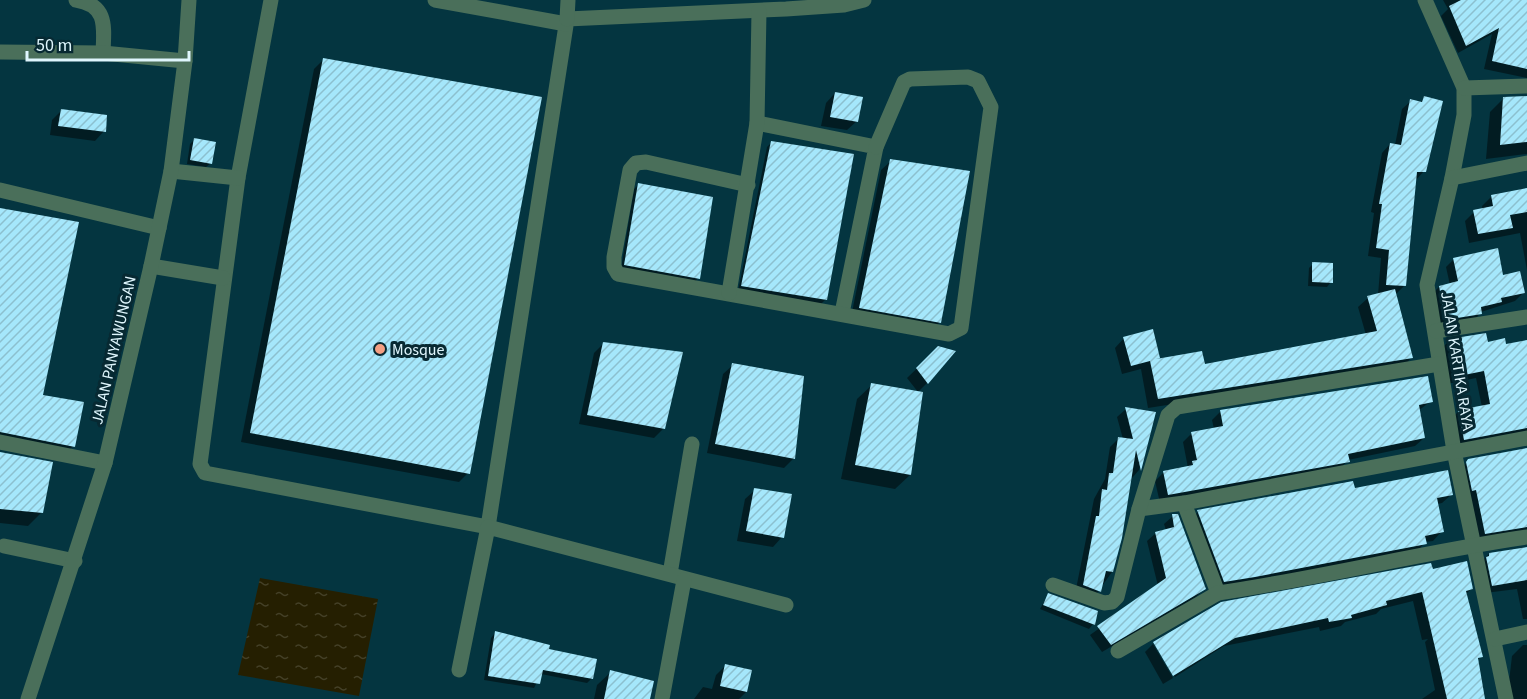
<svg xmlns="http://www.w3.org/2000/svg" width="1527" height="699" font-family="'Source Sans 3',sans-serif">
  <defs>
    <pattern id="water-ripples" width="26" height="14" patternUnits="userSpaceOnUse" patternTransform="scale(1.5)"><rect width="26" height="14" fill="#251f01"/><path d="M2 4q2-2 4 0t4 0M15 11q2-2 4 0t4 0" fill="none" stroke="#444027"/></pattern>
    <pattern id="building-hatch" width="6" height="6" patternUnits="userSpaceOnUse" patternTransform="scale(1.5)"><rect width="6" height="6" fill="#a5e7fb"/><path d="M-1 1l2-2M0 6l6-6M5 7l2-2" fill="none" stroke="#8cc0cf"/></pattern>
  </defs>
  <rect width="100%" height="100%" fill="#043540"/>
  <!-- water -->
  <path fill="url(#water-ripples)" d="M260,578l118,21 -19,97 -121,-21z"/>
  <!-- shadow -->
  <g fill="#0007">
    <path d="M1443,0h84v78l-43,-9 8,-35 -34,19 -17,-37 7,-7z"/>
    <path d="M324,59l144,414 -9,9 -218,-40 73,-373z"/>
    <path d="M835,93l22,28 -10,9 -26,-4 5,-23z"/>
    <path d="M1527,96v58l-41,5 4,-47 14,-14z"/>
    <path d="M1424,98v73l-8,9 -12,106 -9,9 16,63 -9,10 -254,40 -7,-39 -19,5 -7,-26 9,-10 35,20 -4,3 49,5 162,-31 -8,-28 10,-9 10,-3 3,-37 -13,-2 6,-43 -3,-1 11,-59 8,-9 5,1 7,-36 9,-8 9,2z"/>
    <path d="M61,111l43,20 -9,10 -45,-6 2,-15z"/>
    <path d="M194,140l17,23 -5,4 -19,-3 3,-20z"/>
    <path d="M771,143l54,157 -4,4 -83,-13 29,-144z"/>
    <path d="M891,161l49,161 -10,10 -79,-15 30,-147z"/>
    <path d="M638,185l60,93 -4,5 -73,-14 13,-80z"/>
    <path d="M1527,189v81l-7,-37 -51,10 -4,-22 9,-9 9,-2 -1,-4 10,-10z"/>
    <path d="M0,209l41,187 32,50 -13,14 -60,-12z"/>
    <path d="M1454,259l48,17 21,17 -8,8 -34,11 -8,10 -35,5 -7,-32 8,-8 11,-2 -4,-18z"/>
    <path d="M1313,264l18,18 -4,5 -19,-1 1,-18z"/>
    <path d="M1450,340l55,6 22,-4v99l-70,6 -6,-28 8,-8 23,-4 -6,-29 -29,6 -5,-36z"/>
    <path d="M603,344l61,84 -10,10 -75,-14 15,-71z"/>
    <path d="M938,348l-11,35 -9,9 -11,-14z"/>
    <path d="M733,365l61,93 -10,10 -77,-15 16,-79z"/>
    <path d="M872,385l38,90 -15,14 -54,-10 16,-80z"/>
    <path d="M1431,401l-13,10 6,27 -9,8 -67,14 -9,10 -179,33 -5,-22 9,-9 24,-4 -5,-26 9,-9 22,-4 -2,-9 9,-9z"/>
    <path d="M1126,409l28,5 -15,56 -7,8 -2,-7 -18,101 -20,28 -17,-6 19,-95 11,-20 5,-32 9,-9 4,1 -6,-22z"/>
    <path d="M1527,449v90l-50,2 -16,-72 8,-9z"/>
    <path d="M0,453l42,59 -14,14 -28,-3z"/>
    <path d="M755,490l27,47 -9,10 -36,-6 8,-42z"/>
    <path d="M1354,490l98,4 -10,9 -5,1 5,27 -9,10 -8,1 -9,11 -201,37 -26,-69 9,-9z"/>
    <path d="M1173,516l31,72 -8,9 -94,55 -12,-17 68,-49 -11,-45 9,-8 10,-3 -2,-6z"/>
    <path d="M1527,547v72h-4l-6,-30 -32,4 -4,-31 8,-8z"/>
    <path d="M1431,571l40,18 -6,6 16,61 -4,5 7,38h-62l13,-9 -10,-48 3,-3 -6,1 -9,-39 -32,8 -5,5 -31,8 -4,4 -21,5 -1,-4 -95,19 -49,31 -21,-33 68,-40z"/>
    <path d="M1048,595l45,29 -4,5 -49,-20z"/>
    <path d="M495,633l52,17 45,28 -5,5 -46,-9 -7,14 -50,-8 7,-42z"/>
    <path d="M1153,644l20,34 -10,6 -18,-32z"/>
    <path d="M1523,645h4v54h-20l5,-43z"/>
    <path d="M725,666l21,26 -7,7h-45l9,-12 9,2 4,-14z"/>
    <path d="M611,672l37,27h-54l3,-14z"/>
  </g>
  <!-- building -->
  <g fill="url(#building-hatch)">
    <path d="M1461,0h66v69l-35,-8 7,-33 -33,18 -17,-40z"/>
    <path d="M323,58l219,39 -72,377 -220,-41z"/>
    <path d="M835,92l28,5 -5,25 -28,-5z"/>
    <path d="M1424,96l19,5 -17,71h-9l-11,114 -20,-1 3,-35 -13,-2 6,-44h-3l11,-61 11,2 9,-46 12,3z"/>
    <path d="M1527,96v46l-27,3 3,-48z"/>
    <path d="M61,109l46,6 -1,17 -48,-6z"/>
    <path d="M194,138l22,4 -4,22 -22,-4z"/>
    <path d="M771,141l83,13 -27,146 -86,-14z"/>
    <path d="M890,159l80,12 -29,152 -82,-15z"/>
    <path d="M638,183l75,14 -13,82 -76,-14z"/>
    <path d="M1527,188v24l-17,3 3,13 -35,6 -5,-24 20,-4 -2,-11z"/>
    <path d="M0,208l79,14 -36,173 41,7 -9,45 -75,-15z"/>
    <path d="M1498,248l5,27 17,-4 5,22 -24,5 1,4 -21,5 1,7 -37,6 -6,-34 19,-5 -5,-23z"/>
    <path d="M1312,262l21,1v20l-21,-1z"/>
    <path d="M1395,289l18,69 -255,41 -8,-38 -19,5 -8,-29 30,-8 7,29 -4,1 46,-8 3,13 172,-33 -10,-35z"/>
    <path d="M1486,333l2,9 17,-4 1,6 21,-4v88l-63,12 -6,-30 32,-6 -6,-33 -30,6 -5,-38z"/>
    <path d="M603,342l80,10 -18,77 -78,-14z"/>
    <path d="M938,346l18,5 -28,33 -12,-16z"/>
    <path d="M732,363l72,13 -9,83 -80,-15z"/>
    <path d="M1428,376l5,26 -14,3 6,33 -77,16 2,8 -182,33 -5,-24 30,-6 -1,-4 5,-1 -6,-28 32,-6 -3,-16z"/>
    <path d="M871,383l52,9 -12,83 -56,-10z"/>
    <path d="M1125,407l31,5 -15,59 -5,-21 -14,88 -9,34 -7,-1 -5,21 -18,-7 13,-69h3l3,-27 5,1 2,-17h4l5,-36 15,2z"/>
    <path d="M1527,448v79l-42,7 -9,-44 -4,1 -6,-29 2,-3z"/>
    <path d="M0,452l53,10 -10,51 -43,-4z"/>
    <path d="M1448,470l5,25 -16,3 7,34 -19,4 2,8 -172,33 -31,5 -27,-72 156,-29 2,7z"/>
    <path d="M754,488l38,6 -8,44 -38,-7z"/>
    <path d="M1172,514h6l28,75 -95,56 -14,-19 69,-48 -11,-46 19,-5z"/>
    <path d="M1527,547v33l-35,6 -6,-29 3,-1v-3z"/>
    <path d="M1467,561l6,28 -7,2 17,66 -5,1 7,41h-38l-25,-107 -36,9 1,4 -36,10 1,3 -23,4 -1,-4 -93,20 -62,38 -20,-34 68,-40 210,-39 2,6z"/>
    <path d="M1048,593l50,18 -3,14 -52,-20z"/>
    <path d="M495,631l55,14 -1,4 48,10 -4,20 -50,-9 -3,14 -52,-8z"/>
    <path d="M725,664l27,6 -5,22 -27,-6z"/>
    <path d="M610,670l44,11 -4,18h-46z"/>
  </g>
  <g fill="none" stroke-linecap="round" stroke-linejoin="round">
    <!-- minor -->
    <g stroke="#4a6f5a" stroke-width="15">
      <path d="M76,0c32,5 28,27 27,53"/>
      <path d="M271,0l-33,178 -38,286 5,9 283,54 79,-508 219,-10 58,-4 20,-5"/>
      <path d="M435,0l131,24"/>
      <path d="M1425,0l39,88v27l-12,63 -25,107 27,166 52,248"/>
      <path d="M567,19l1,-19"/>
      <path d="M0,52l103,1 82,8"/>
      <path d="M1464,88l63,-2"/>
      <path d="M757,123l119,24 -34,166"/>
      <path d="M171,171l67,7"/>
      <path d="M1452,178l75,-15"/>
      <path d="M748,185l-102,-23 -10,1 -6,7 -16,87v10l4,7 331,60 12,-6 30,-221 -13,-26 -10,-4 -58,2 -6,3 -28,65"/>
      <path d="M0,190l159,38"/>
      <path d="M151,266l72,12"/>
      <path d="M729,293l28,-170 2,-112"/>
      <path d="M1436,331l91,-14"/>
      <path d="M0,442l105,21"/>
      <path d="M1184,503l34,90c103,-15 205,-41 309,-56"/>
      <path d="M1139,509l45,-6 343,-65"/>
      <path d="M4,546l71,15"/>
      <path d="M670,574l22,-130"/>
      <path d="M1053,585l51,18 8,-1 5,-5 22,-88 29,-94 9,-8 262,-43"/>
      <path d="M1495,639l32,-7"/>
      <path d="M1118,651l100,-58"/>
      <path d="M459,670l29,-143 298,78"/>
      <path d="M28,699l77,-236 46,-197 20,-95 14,-110 4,-61"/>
      <path d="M662,699l22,-119"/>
    </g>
  </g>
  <!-- markers -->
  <circle fill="#f39f83" stroke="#072932" stroke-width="2" cx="380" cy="349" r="6"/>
  <g text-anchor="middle" stroke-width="6" stroke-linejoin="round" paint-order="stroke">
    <!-- poi labels -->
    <g font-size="16" fill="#dff6fd" stroke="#072932" text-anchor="start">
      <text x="392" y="355">Mosque</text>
    </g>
    <!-- street labels -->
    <g font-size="16" fill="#dff6fd" stroke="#072932">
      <text transform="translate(113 350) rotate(-77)" y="6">JALAN PANYAWUNGAN</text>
      <text transform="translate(1458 361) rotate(81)" y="6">JALAN KARTIKA RAYA</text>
    </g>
  </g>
  <!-- scale -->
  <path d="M27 51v9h162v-9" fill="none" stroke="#dff6fd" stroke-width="3"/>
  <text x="36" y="51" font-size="18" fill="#dff6fd" stroke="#072932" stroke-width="4.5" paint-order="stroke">50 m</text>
</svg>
